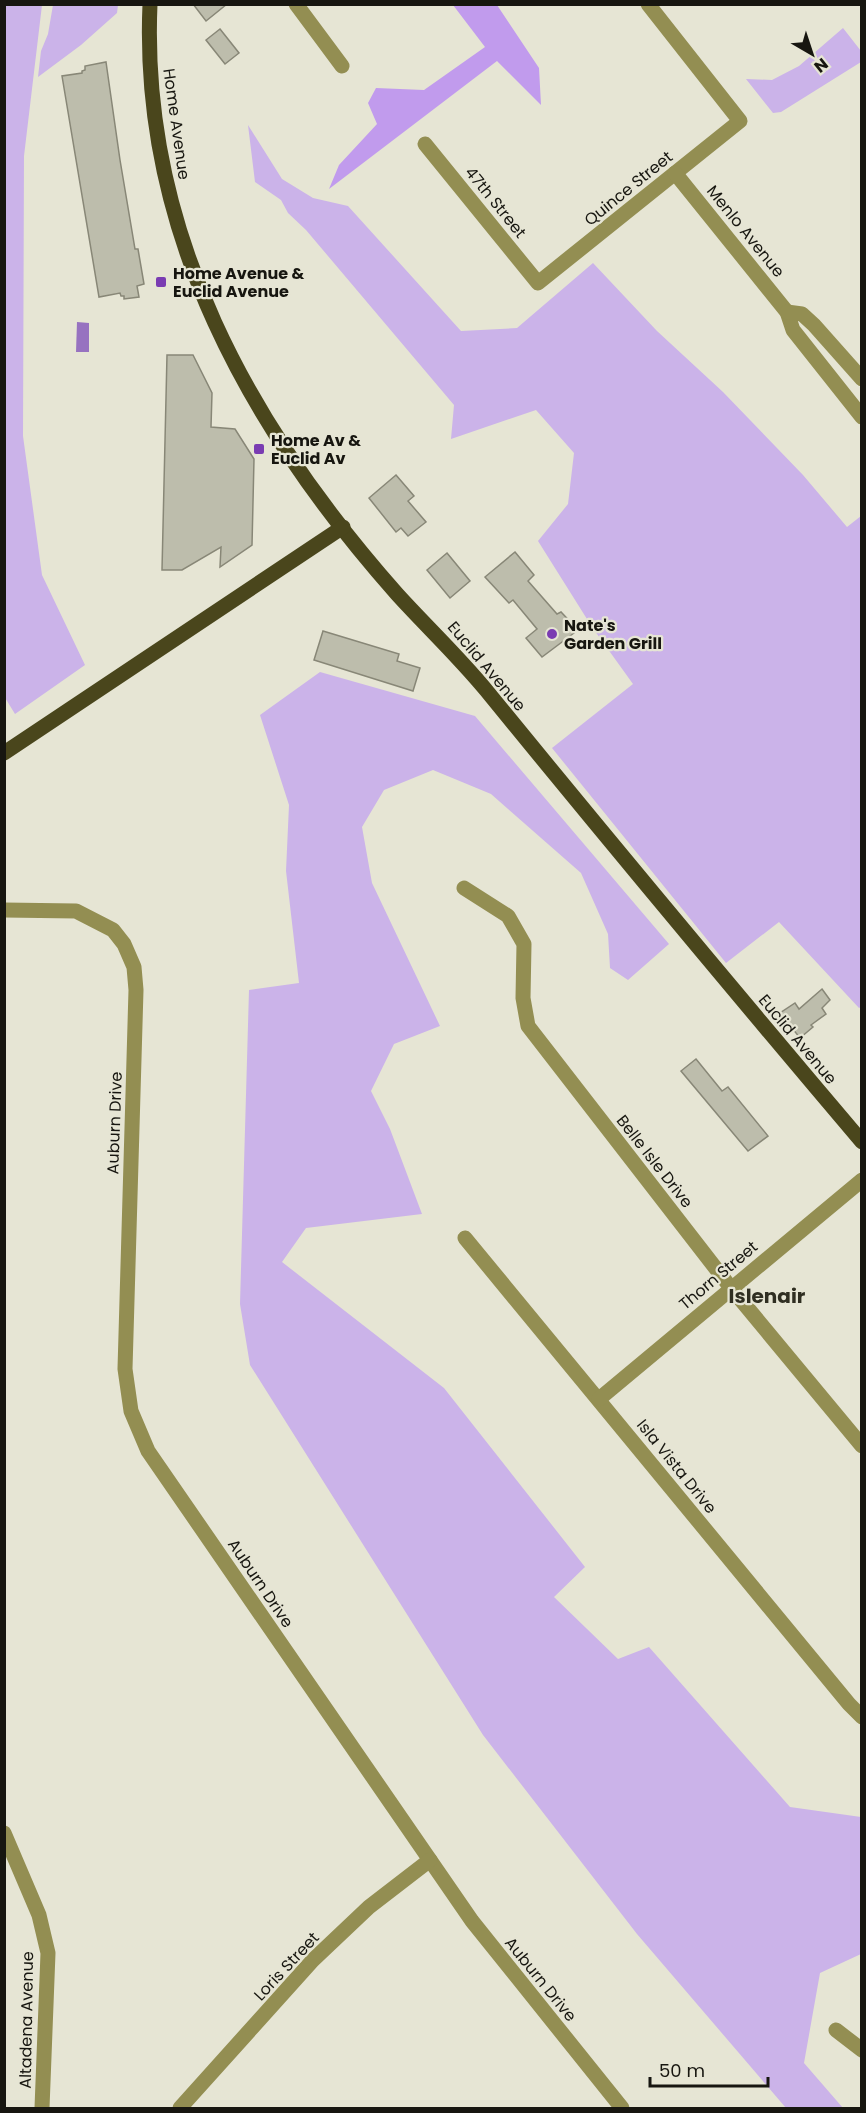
<svg xmlns="http://www.w3.org/2000/svg" width="866" height="2113" font-family="Poppins,sans-serif">
  <rect width="100%" height="100%" fill="#e6e5d4"/>
  <!-- green -->
  <g fill="#cbb3e9">
    <path d="M5,4l37,1 -18,151 -1,280 19,139 43,90 -70,49 -11,-18z"/>
    <path d="M53,5h65l-1,8 -36,32 -43,32 3,-26 7,-17z"/>
    <path d="M843,28l18,23v11l-80,50 -8,1 -27,-34 26,1 27,-14z"/>
    <path d="M248,125l34,54 31,19 35,8 113,125 56,-3 76,-65 64,68 66,61 80,83 44,52 14,-11v491l-2,1 -80,-86 -53,41 -174,-215 81,-64 -41,-57 -54,-86 30,-37 6,-51 -38,-43 -85,29 3,-34 -148,-175 -18,-17 -7,-13 -26,-18z"/>
    <path d="M320,672l155,44 194,228 -41,36 -18,-12 -2,-34 -27,-61 -90,-79 -58,-24 -49,20 -22,37 10,56 68,143 -46,18 -23,47 19,38 32,85 -116,14 -24,34 162,126 141,179 -31,30 64,62 31,-12 141,160 71,10v137l-41,19 -16,90 39,45h-57l-149,-174 -154,-199 -233,-370 -10,-61 9,-314 50,-7 -13,-112 3,-66 -29,-90z"/>
  </g>
  <!-- forest -->
  <path fill="#c19bed" d="M453,5h44l42,63 2,37 -44,-44 -168,128 10,-24 38,-41 -9,-21 8,-15 48,2 61,-43z"/>
  <!-- water -->
  <path fill="#9772c0" d="M77,322l12,1v29h-13z"/>
  <!-- building -->
  <g fill="#bdbdac" stroke="#888777" stroke-width="1.5">
    <path d="M193,4h34l-21,17z"/>
    <path d="M220,29l19,24 -14,11 -19,-24z"/>
    <path d="M106,62l14,98 15,89h3l6,35 -7,2 2,11 -15,2v-3h-3l-1,-3 -21,4 -37,-221 20,-3v-2l3,-1v-4z"/>
    <path d="M167,355h26l19,38 -1,34 24,2 19,30 -2,86 -32,22 1,-20 -39,23h-20z"/>
    <path d="M396,475l18,21 -6,5 18,21 -18,14 -7,-8 -5,4 -27,-34z"/>
    <path d="M515,552l19,23 -6,6 29,33 4,-2 17,18 -36,27 -16,-19 11,-9 -24,-29 -4,3 -24,-26z"/>
    <path d="M447,553l23,28 -20,17 -23,-28z"/>
    <path d="M323,631l76,23 -2,7 23,7 -7,23 -99,-31z"/>
    <path d="M822,989l8,11 -8,8 4,6 -15,11 2,2 -13,11 -20,-25 15,-10 4,6z"/>
    <path d="M696,1059l26,32 6,-4 40,49 -20,15 -67,-80z"/>
  </g>
  <g fill="none" stroke-linecap="round" stroke-linejoin="round">
    <!-- minor -->
    <g stroke="#938e52" stroke-width="15">
      <path d="M296,4l46,62"/>
      <path d="M425,144l113,139 202,-162 -92,-117"/>
      <path d="M675,173l112,139 6,18 69,87"/>
      <path d="M787,312l15,2 12,11 48,54"/>
      <path d="M464,888l44,28 16,28 -1,54 5,28 203,262 131,158"/>
      <path d="M4,910l72,1 37,19 11,14 10,23 2,23 -11,379 6,42 17,40 324,470 150,187"/>
      <path d="M465,1238l384,466 13,13"/>
      <path d="M599,1399l263,-219"/>
      <path d="M4,1833l35,82 9,38 -6,155"/>
      <path d="M836,2030l26,20"/>
      <path d="M180,2108l133,-148 56,-53 61,-47"/>
    </g>
    <!-- major -->
    <g stroke="#4a461c" stroke-width="15">
      <path d="M150,4c-10,228 100,424 247,590 29,32 61,62 89,96 124,152 249,302 376,452"/>
      <path d="M4,753l339,-226"/>
    </g>
  </g>
  <!-- markers -->
  <g fill="#7a3cb2" stroke="#e6e5d4" stroke-width="2">
    <rect x="155" y="276" width="12" height="12" rx="3"/>
    <rect x="253" y="443" width="12" height="12" rx="3"/>
    <circle cx="552" cy="634" r="6"/>
  </g>
  <g text-anchor="middle" stroke-width="4.5" stroke-linejoin="round" paint-order="stroke">
    <!-- street labels -->
    <g font-size="16" fill="#171610" stroke="#e6e5d4">
      <text transform="translate(177 124) rotate(82)" y="6">Home Avenue</text>
      <text transform="translate(628 188) rotate(-39)" y="6">Quince Street</text>
      <text transform="translate(496 202) rotate(51)" y="6">47th Street</text>
      <text transform="translate(746 231) rotate(51)" y="6">Menlo Avenue</text>
      <text transform="translate(487 666) rotate(50)" y="6">Euclid Avenue</text>
      <text transform="translate(798 1039) rotate(50)" y="6">Euclid Avenue</text>
      <text transform="translate(114 1123) rotate(-88)" y="6">Auburn Drive</text>
      <text transform="translate(655 1161) rotate(52)" y="6">Belle Isle Drive</text>
      <text transform="translate(718 1275) rotate(-40)" y="6">Thorn Street</text>
      <text transform="translate(677 1466) rotate(51)" y="6">Isla Vista Drive</text>
      <text transform="translate(261 1583) rotate(56)" y="6">Auburn Drive</text>
      <text transform="translate(286 1966) rotate(-47)" y="6">Loris Street</text>
      <text transform="translate(541 1979) rotate(51)" y="6">Auburn Drive</text>
      <text transform="translate(26 2020) rotate(-89)" y="6">Altadena Avenue</text>
    </g>
    <!-- poi labels -->
    <g font-size="16" font-weight="bold" fill="#171610" stroke="#e6e5d4" text-anchor="start">
      <text x="173" y="279">Home Avenue &amp;<tspan x="173" dy="18">Euclid Avenue</tspan></text>
      <text x="271" y="446">Home Av &amp;<tspan x="271" dy="18">Euclid Av</tspan></text>
      <text x="564" y="631">Nate's<tspan x="564" dy="18">Garden Grill</tspan></text>
    </g>
    <!-- quarter labels -->
    <g font-size="20" font-weight="bold" fill="#2f2e21" stroke="#e6e5d4">
      <text x="767" y="1303">Islenair</text>
    </g>
  </g>
  <!-- border -->
  <rect width="866" height="2113" fill="none" stroke="#171610" stroke-width="12"/>
  <!-- north arrow -->
  <g transform="translate(812 54) rotate(141)" stroke="#e6e5d4" stroke-width="4.5" paint-order="stroke">
  <path d="M0-4.5L10 22L0 15L-10 22Z" fill="#171610"/>
  <text y="-9" font-size="16" font-weight="bold" text-anchor="middle" fill="#171610">N</text>
  </g>
  <!-- scale -->
  <path d="M650 2077v9h118v-9" fill="none" stroke="#171610" stroke-width="3"/>
  <text x="659" y="2077" font-size="18" fill="#171610" stroke="#e6e5d4" stroke-width="4.5" paint-order="stroke">50 m</text>
</svg>
